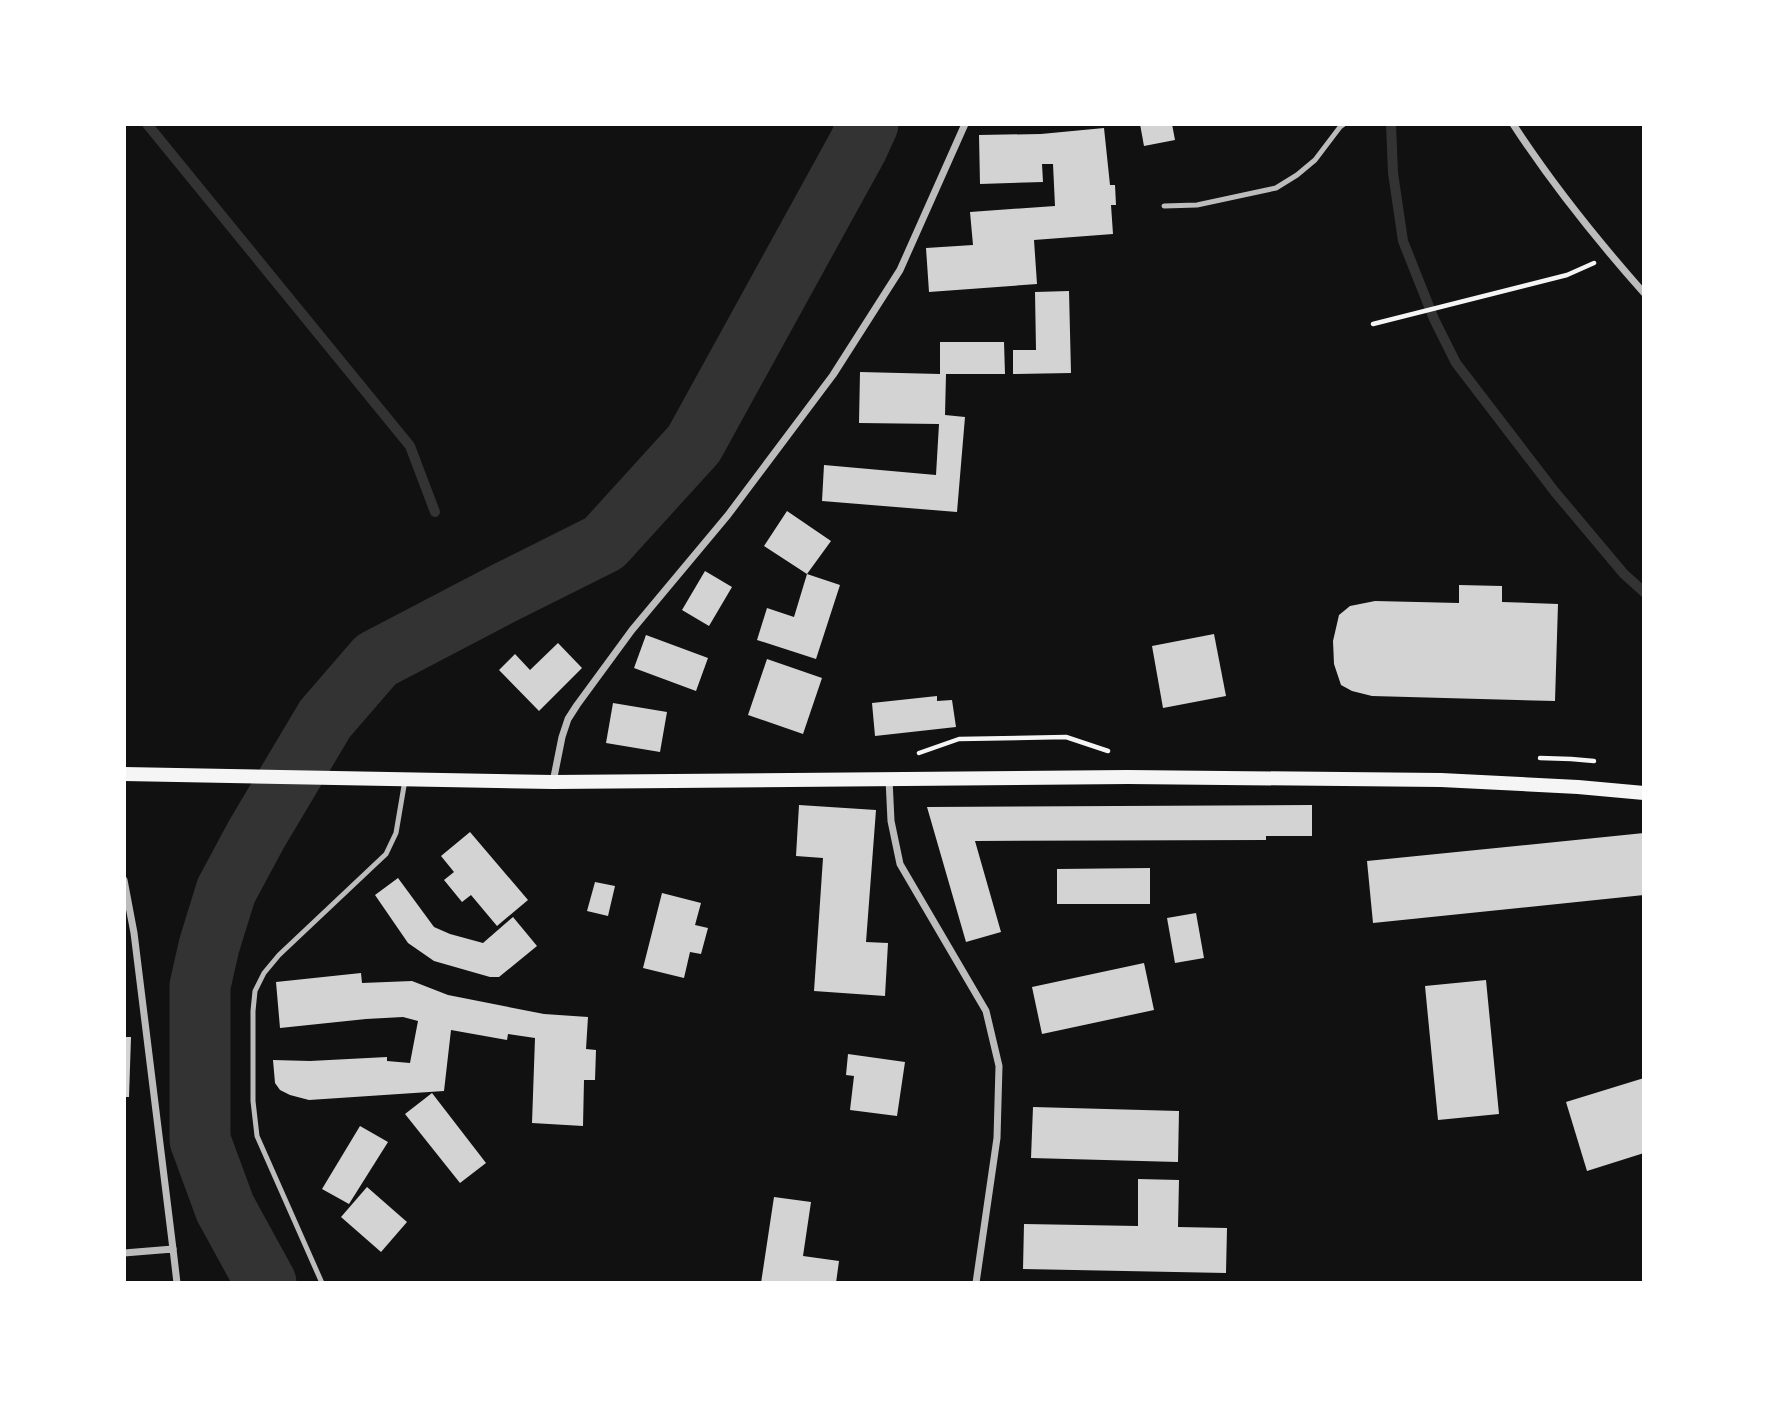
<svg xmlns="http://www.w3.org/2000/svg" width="1768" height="1407" font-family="Karla,sans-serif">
  <rect width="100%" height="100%" fill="#111"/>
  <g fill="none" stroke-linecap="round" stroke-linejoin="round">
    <!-- stream -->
    <g stroke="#333" stroke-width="10">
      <path d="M147,124l263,322 25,66"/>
      <path d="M1391,124l2,49 10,68 31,78 22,44 99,129 69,82 20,18"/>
    </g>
    <!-- river -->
    <path stroke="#333" stroke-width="61" d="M266,1283l-41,-75 -25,-68v-154l9,-40 17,-55 30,-56 69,-116 51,-59 130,-68 98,-49 90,-99 164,-298 10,-22"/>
  </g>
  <!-- building -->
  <g fill="#d3d3d3">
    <path d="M1140,124h32l3,16 -31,6z"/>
    <path d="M1104,128l6,57h5l1,20h-5l2,29 -79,6 3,44 -108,8 -3,-44 47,-3 -3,-33 85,-6 -2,-42h-11l1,18 -63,2 -1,-49 62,-1z"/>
    <path d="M1069,291l2,82 -58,1v-24h23l-1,-58z"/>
    <path d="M940,342h64l1,32h-59l-1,41 20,2 -8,95 -135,-11 2,-36 112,10 3,-51 -80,-1 1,-51 80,2z"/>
    <path d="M787,511l44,30 -24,33 33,11 -24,74 -59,-19 10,-32 27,9 13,-43 -43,-28z"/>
    <path d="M705,571l27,16 -23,39 -27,-16z"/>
    <path d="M1459,585l43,1v16l56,2 -3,97 -183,-5 -20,-5 -11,-6 -7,-21 -1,-23 6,-26 11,-9 25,-5 84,2z"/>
    <path d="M1214,634l12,62 -63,12 -11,-62z"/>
    <path d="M646,635l62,23 -12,33 -62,-23z"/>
    <path d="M558,643l24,25 -43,43 -40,-41 16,-16 15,16z"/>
    <path d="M767,659l55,19 -19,56 -55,-19z"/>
    <path d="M937,696v5l15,-1 4,27 -81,9 -3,-33z"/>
    <path d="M613,703l54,9 -7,40 -54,-9z"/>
    <path d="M799,805l77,5 -10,132 22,1 -3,53 -71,-5 9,-133 -27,-2z"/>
    <path d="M1312,805v31h-46v4l-291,1 26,91 -35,10 -39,-135z"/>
    <path d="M470,832l58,68 -31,26 -26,-31 -9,7 -18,-22 10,-8 -13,-16z"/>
    <path d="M1644,833v62l-271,28 -6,-62z"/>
    <path d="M1150,868v36h-93v-35z"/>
    <path d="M398,878l36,49 16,7 33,9 30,-26 24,29 -38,31h-9l-56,-16 -26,-18 -33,-48z"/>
    <path d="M595,882l20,4 -7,30 -21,-5z"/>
    <path d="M662,893l39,10 -6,22 13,3 -7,26 -11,-2 -6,26 -41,-10z"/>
    <path d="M1196,913l8,45 -29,5 -8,-45z"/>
    <path d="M1144,963l10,47 -112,24 -10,-47z"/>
    <path d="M361,973l1,10 50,-2 36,14 96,19 44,3 -2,32 10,1 -1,30h-11l-1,46 -51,-3 3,-85 -27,-4 -1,6 -56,-10 -7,61 -135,9 -19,-5 -10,-5 -5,-7 -2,-23 37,1 77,-4v4l23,2 8,-42 -15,-4 -37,2 -86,9 -4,-46z"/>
    <path d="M1486,980l13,134 -61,6 -13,-134z"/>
    <path d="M124,1037h7l-2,60h-5z"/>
    <path d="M848,1054l57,8 -8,54 -47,-6 4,-34 -8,-1z"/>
    <path d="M1644,1078v75l-57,18 -21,-69z"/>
    <path d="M432,1093l54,70 -26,20 -55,-69z"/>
    <path d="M1033,1107l146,4 -1,51 -147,-4z"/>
    <path d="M360,1126l28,16 -39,62 -27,-15z"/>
    <path d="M1138,1179l41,1 -1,47 49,1 -1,45 -203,-4 1,-45 114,2z"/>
    <path d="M367,1187l40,35 -26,30 -40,-35z"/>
    <path d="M774,1197l37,5 -8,54 36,5 -3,22h-75z"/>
  </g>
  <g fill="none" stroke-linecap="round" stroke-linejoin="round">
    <!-- path -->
    <g stroke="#f5f5f5" stroke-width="4.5">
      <path d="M1373,324l194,-49 27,-12"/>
      <path d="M919,753l40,-14 107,-2 42,14"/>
      <path d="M1540,758l31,1 23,2"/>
    </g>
    <!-- service -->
    <g stroke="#bcbcbc" stroke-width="5">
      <path d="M1164,206l33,-1 79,-17 21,-13 18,-15 25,-33 4,-3"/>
      <path d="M322,1283l-65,-147 -4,-35v-90l2,-20 9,-18 15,-18 107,-101 10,-21 9,-53"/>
    </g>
    <!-- minor -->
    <g stroke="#bcbcbc" stroke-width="7">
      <path d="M1513,124c39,60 84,116 131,169"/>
      <path d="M889,779l2,42 9,43 86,147 13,55 -2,72 -21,145"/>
      <path d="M553,782l9,-45 6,-18 9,-14 55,-75 96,-115 105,-140 67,-105 65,-146"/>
      <path d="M124,880l10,53 39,316"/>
      <path d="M124,1253l49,-4 4,34"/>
    </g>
    <!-- secondary -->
    <path stroke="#f5f5f5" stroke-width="14" d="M124,774l429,8 575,-5 313,3 137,7 66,6"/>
  </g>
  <!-- border -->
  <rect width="1768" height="1407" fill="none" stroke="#ffffff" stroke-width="252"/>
</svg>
